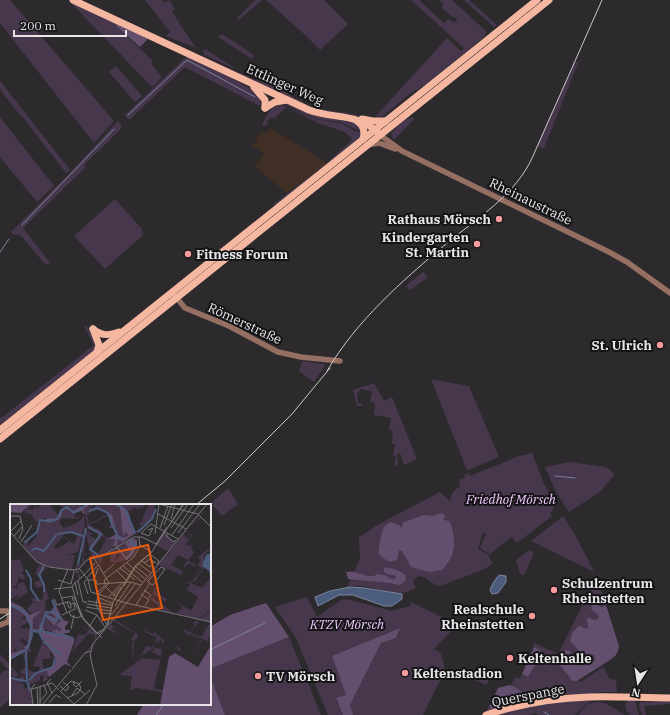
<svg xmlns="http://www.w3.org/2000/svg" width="670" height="715" font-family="'IBM Plex Serif',serif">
  <rect width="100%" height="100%" fill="#2c2a2d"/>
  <!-- industrial -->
  <path fill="#3f2f24" d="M271,128l56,35 -40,30 -33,-27 10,-12 -12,-9 6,-5 -2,-3 4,-4 7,-1z"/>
  <!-- green -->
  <g fill="#47374d">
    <path d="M0,0h10l104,121 -20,22 -94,-120z"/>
    <path d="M145,0h17l3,3 4,-3 6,9 -3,3 24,36 -30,-12 4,-4z"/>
    <path d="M255,0h7l-23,20 -2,-2z"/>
    <path d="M266,0h58l24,24 -28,26 -17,-17z"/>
    <path d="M411,0h8l25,23 5,-4 4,3h3l1,-4 -6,-2 -9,-8 1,-5 -5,-3h14l35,32 -3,5 -59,48 -14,8 -28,23 -8,1 72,-79 14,13 3,-3z"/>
    <path d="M464,0h5l28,25 -4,3v-2z"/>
    <path d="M70,2l47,21 -1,3 37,35 -2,3 11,13 -10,10z"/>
    <path d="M222,34l32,21 -2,4 -34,-22z"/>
    <path d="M205,49l33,21 -34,-15 -1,-4z"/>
    <path d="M187,56l40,19 29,17 4,8v6l-75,-39 -56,53 -4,-5z"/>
    <path d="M202,56l53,24 19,5 31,19 12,5 38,5 13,5 -13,-4 -39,-5 -115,-53z"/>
    <path d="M575,61l3,2 -34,85 -1,1 -6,-4z"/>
    <path d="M116,66l26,30 -7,6 -26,-30z"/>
    <path d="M0,81l70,89 -4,3 -44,-57c-4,-3 -21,-24 -22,-28 0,-2 0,-5 0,-7z"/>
    <path d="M280,103l8,1 28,12 38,7 4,2 4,6c-8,-1 -13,-6 -20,-8 -9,-3 -19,-2 -28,-5 -12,-4 -22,-12 -34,-15z"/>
    <path d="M280,105l4,1 28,12 30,6 13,7 7,2v3l-86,70 -2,-2 53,-41 24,-22 1,-3 -7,-6 -27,-9 -32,-16 -12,12 -2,-2 -6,5 2,2 -2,2 -3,-1 -1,-1c5,-9 7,-16 18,-19z"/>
    <path d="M0,117l54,69 -17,16 -37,-45z"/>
    <path d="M412,117l2,2 -20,21 -3,-6c5,-8 12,-14 21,-17z"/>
    <path d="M118,121l3,3v5l-37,36 2,2 -63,61 27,35 -4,2 -24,-28 -3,-2 -7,-1 -1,-2 58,-58z"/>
    <path d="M115,199l27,30 1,6 -38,34 -31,-33z"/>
    <path d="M423,272l5,5 -18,13 -4,-4z"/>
    <path d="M86,326l10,16 -1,8 -95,75v-6l94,-74 -10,-18z"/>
    <path d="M302,361l21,3 2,1 -11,17 -15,-11z"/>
    <path d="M431,379l38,7 30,71 -31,13 -2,-2z"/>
    <path d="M374,383l10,18 8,-4 25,62 -13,6 -4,-12 -3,1 1,10 -4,3 2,-11h-3l2,-12h-3l1,-13 -4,-1 2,-12 -17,-3 1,-12 -5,-1 2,-11 -12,-2 -1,4h-2l1,10 4,1v2h-5l-4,-16z"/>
    <path d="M532,453l13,33 12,18 -4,3v3l-3,3 2,3 -35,27 -6,-6 -21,17 -10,-6 6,-14 -3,-2 -5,17 11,6v3l4,5 -8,6 -45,17c-8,-1 -12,-9 -20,-10l-5,2 -2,4 3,6c-5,2 -10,5 -15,5 -16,0 -39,-11 -54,-6l13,-28 -1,-22 20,-13 61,-32 10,9 2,-8 8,-7 -1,-6 6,-2 -1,-3 5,-2 1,3 49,-20z"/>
    <path d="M569,462l37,5 9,7 -15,18 -31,20 -13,-20 -11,-25z"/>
    <path d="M228,488l10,16 -16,12 -11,-13z"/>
    <path d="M562,517h2l14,23 16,32 -63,-31z"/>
    <path d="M529,550l5,3 -10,22 -4,-1 -4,-14z"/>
    <path d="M596,578l10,27 -4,2 -7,-3 4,12 -1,3 -4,1 -3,-2 -4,1 1,10 -5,-2 11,28 1,6c-9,0 -16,1 -23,-5l-11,12 7,5 4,8h10l21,-14 7,12 6,1 1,12h-17l-115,21 4,-6 2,2 24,-22 -6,-2 3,-1 3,-7 5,2 2,-5 6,3 8,-13 3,-1 1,-13 -6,-3v-4l24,11z"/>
    <path d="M307,597l10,20 24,-17 6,-1 45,12 10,-3 7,-1 2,-5 41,20 4,4 -22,23 7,4 4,17 -22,45h-70l-3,-10 31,-62 15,-5 4,-10 -68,28 14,39 -10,4 7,16h-15l-32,-77 -21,-31z"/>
    <path d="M289,637l32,78h-96l-15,-39v-7z"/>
    <path d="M0,654l11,12v32l-11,10v-34l4,-3 5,-1 -9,-9z"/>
    <path d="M477,671l12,9 -3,5 -15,-7 3,-6z"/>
    <path d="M594,700l-7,3 -12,12h-36l-4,-2 -5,2h-35l39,-10 24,-3z"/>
    <path d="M628,700h7l4,15h-9l-4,-5 -1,-6z"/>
    <path d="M670,701v3l-26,2 2,9h-4l-3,-10 1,-3z"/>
    <path d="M598,702l7,1 20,12h-47l9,-11z"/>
  </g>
  <!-- forest -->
  <g fill="#644e6d">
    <path d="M117,23l31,16 -8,8 -24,-21z"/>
    <path d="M440,513l4,1 1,3 -2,3 7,1c6,19 7,34 -8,49l-13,2 -18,-5 -9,-16 -3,-1 -2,10 -7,2c-4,-2 -8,-4 -11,-8 -1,-3 3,-26 6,-28 1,-2 4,-2 5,-4l9,3 2,3 3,-6 20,-7 10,1z"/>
    <path d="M384,568c7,-1 16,3 21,7l1,5 -6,5 -10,-2 -42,-4 -2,-7c8,-2 9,2 17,2l3,2h8l3,-2 10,2 3,3h5l1,-3 -9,-2 -3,-2z"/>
    <path d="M266,603l23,34 -79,32v-42l20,-12z"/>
    <path d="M595,604l7,3 4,-2 13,41c-1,7 -3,10 -9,14l-33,21h-5c-4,-8 -11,-12 -15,-21l8,-10 5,1c4,12 14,11 25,10l-1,-6 -13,-2 -11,-12 2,-8 7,-7 9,3 -1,-10 1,-2 6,3 4,-1 1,-3 -8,-7 1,-4z"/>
    <path d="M400,628l-4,10 -15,5 -31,62 3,10h-10l-7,-17 10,-3 -14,-39z"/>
    <path d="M534,647l6,3 3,10 -7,4 -8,13 -6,-3z"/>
    <path d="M210,676l15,39h-88l7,-11h66z"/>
    <path d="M509,685l6,2 7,5v7l-31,10 -2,-2 9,-19z"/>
  </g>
  <!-- water -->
  <g fill="#4b5c7c" stroke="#7a859c">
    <path d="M499,575l7,1v6l-8,11 -6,1 -2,-4 3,-7z"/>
    <path d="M350,587l14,1 38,6v5l-10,7h-8l-31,-11h-14l-21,11 -3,-9 15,-6z"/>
  </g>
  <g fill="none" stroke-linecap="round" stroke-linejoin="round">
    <!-- stream -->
    <g stroke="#7a859c" stroke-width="1">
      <path d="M128,115l59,-55 68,37"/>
      <path d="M22,225l92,-96"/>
      <path d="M0,252l9,-13"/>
      <path d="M555,476l20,2"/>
      <path d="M210,650l55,-27"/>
      <path d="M544,712l5,3"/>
      <path d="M156,715l5,-7 4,-4"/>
    </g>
    <!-- minor -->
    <g stroke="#956f62" stroke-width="5.5">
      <path d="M380,135l22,16 207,101 18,10 43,31"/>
      <path d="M367,145l12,-2 16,6"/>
      <path d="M175,296l10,12 44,18 49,26 23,5 39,4"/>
      <path d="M0,611h7l3,5 -2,6 -8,3"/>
    </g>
    <!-- major -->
    <g stroke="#f6b7a1" stroke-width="7">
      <path d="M73,0l236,110c24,9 49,3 68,22"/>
      <path d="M254,87l11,13v8"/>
      <path d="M265,108l10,-6 12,-2"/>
      <path d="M362,119l11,2h13"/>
      <path d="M357,121c7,5 8,10 6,18"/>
      <path d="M93,329c8,7 16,7 26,3"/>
      <path d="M93,329l6,16 -2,7"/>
      <path d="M0,430l537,-430"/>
      <path d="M0,439l549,-439"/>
      <path d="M486,715c33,-11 69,-17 103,-18 27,-1 54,1 81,1"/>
    </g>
    <!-- tram -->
    <g stroke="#cac8ca" stroke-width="1">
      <path d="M327,371c29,-50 75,-90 119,-127 31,-26 70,-49 87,-88l69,-156"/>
      <path d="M196,505l29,-24 67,-67 38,-46"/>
      <path d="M0,619l11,-7"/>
    </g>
  </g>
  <!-- markers -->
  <g fill="#f59b9e" stroke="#141315" stroke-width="1.5">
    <circle cx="499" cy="219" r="4"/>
    <circle cx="477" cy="244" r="4"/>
    <circle cx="188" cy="254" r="4"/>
    <circle cx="660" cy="345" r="4"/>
    <circle cx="554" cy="590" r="4"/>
    <circle cx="532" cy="616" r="4"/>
    <circle cx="510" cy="658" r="4"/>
    <circle cx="405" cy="673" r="4"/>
    <circle cx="258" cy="676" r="4"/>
  </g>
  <g text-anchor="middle" stroke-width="4" stroke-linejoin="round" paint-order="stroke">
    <!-- street labels -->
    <g font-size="13" fill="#e7e5e7" stroke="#141315">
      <text transform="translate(285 84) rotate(24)" y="5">Ettlinger Weg</text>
      <text transform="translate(531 201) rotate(26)" y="5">Rheinaustraße</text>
      <text transform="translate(245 323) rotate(25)" y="5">Römerstraße</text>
      <text transform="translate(528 695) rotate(-11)" y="5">Querspange</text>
    </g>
    <!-- poi labels -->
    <g font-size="13" font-weight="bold" fill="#e7e5e7" stroke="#141315" text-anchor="start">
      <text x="491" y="224" text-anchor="end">Rathaus Mörsch</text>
      <text x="469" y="242" text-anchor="end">Kindergarten<tspan x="469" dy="15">St. Martin</tspan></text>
      <text x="196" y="259">Fitness Forum</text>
      <text x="652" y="350" text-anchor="end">St. Ulrich</text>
      <text x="562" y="588">Schulzentrum<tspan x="562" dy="15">Rheinstetten</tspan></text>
      <text x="524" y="614" text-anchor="end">Realschule<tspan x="524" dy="15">Rheinstetten</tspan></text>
      <text x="518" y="663">Keltenhalle</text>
      <text x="413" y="678">Keltenstadion</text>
      <text x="266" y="681">TV Mörsch</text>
    </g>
    <!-- park labels -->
    <g font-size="13" font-style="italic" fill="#f0c7ff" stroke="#141315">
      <text x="511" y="504">Friedhof Mörsch</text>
      <text x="347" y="629">KTZV Mörsch</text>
    </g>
  </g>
  <!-- overview -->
  <g transform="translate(10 504)">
    <rect width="201" height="201" fill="#2c2a2d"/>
    <path d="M20,0h1l-3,6 6,-1 1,-5 1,4 7,-4h13l-6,2 8,9 2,-5 3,-2 -4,-4h16l1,2 5,-2 1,2 -9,5 -5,-5 -8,4v5l-4,4 -12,-1 -8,4 -4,-7 -8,-3zM80,0l-1,4 4,-4 -1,5 5,-5h17l6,4 3,29 3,-6 2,6 -5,1 -5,-2 -10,-25 -2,1 3,3 -20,10 11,5 6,8 3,-3 -1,4 7,-1 -3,12 5,-4 1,-8 5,2 1,3 -9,6 3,3 -3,8 5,-4 -4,-8 9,-5 6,10 -7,4 2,3 -12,3 -4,-2 2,-10 -4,1 -5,4 -4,12v-9l-4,2 2,-3 -3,-1 -8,3 -5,6 -5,3 5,3h-3l3,5 -2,3 -2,-7h-2l-4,14 4,-16 -34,-6 -10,-8 -8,-12 6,-5 -2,7 9,-10 4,-16 9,2 7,-3 6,-9 5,-2 7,4 1,5 9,-3 1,9 -7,28 -10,3h7l-3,14 3,1 3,-11 -1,5 4,1 2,-13h-3l7,-28 -3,-15zM83,6h5l10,4 -19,10 -2,-9zM72,12l1,2 -8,6 -11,4 -5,-6 3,-4 15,1zM77,23l9,2h-4l7,4 -2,7 -7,-4 2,-3 -5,-2zM59,29l9,2 -4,9 -12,-9zM76,30l6,24 -6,2 -3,-1zM53,32l10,10 -5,-4 -11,7 -4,-1zM92,32l4,4 -8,14 -6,-4zM107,0h27v4l-3,-2v3l-7,-1 -6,4zM139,0h6l-1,10 -4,7 -9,5 -2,-2 5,-4 -2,-1zM189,12l3,4 -4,-3 3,4 -4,-3 -2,3 4,3 -5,-3 -11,15 6,3 2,-3 -5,-4 6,3 7,-9 -13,18 3,2 4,-2 -2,3 3,6 -6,7 8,5 -1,2 -6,-4 -4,4 -2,-1 5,-6 -10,-5 -7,10 -4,-2 16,8 -2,4 -22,-10 -11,16 -1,-2 34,-42 15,-17 2,-3zM155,29l10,10 -7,8 -13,-6zM199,45l2,3 -2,-1 -5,4v13l-8,12 -6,3 12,5 8,-10 1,32 -13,9 -22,-6 7,-6 -13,-10 21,14 7,-14 -11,-7 4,-7 -7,1 8,-3 11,-12 -2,-2 -11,14 10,-14 -3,-2 4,-5 -3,-3zM10,55l4,12 -3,2 4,3 -1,4 -5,-3 -3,9 -4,1 6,2 -1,-5 7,-2 4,10 -14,9 4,-5 -1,-1 -7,5 2,-25 -2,-14zM31,61l5,3 -5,6 6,18 -3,1h3l2,6 -4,1 1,11 10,6 -6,-2 -2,3 3,7h3l6,-8 2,4 -5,5 5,1v4h-9l4,3h-6l-11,-2 8,-1 -6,-3 -1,-5 -2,7 -5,1 -1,-14 10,-8 -12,5 -4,-5 6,-7 2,2 -4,-5 5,-2 3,3 4,-1v-13l-6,2 -3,-5 5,-3 6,8 -6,-13h-4l3,-9zM143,81l3,3 -1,3 12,8 -2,3 -11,-10 10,11 -11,-9 -2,3 23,16 -9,-2 -15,-12 5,-11zM0,103l7,1 8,7 -6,7 7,-5 2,2 1,3 -8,4 1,3 8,-1v10l-8,-2 8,3 -1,4 -8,-5 -1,3 6,5 -4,-1 3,5 -8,2 -3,-7 1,8 -5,1zM201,107v23l-3,6 3,3 -8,-4 -13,22 12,-22 -12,-5 -10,17 -7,-6 8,4 8,-13 -6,-6 2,-1 5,4 5,-7 -2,-3 4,-3 2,1 -8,12 10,4 9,-14 -11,-4zM104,115l25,16 -5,7 -1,19 -1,-17 2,-3 -3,-1 4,-7 -22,-12 -2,4 14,9 -10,-6h-4l10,7 -14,-6zM68,120l10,6 1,-2 8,7v2l-7,13 -6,4 11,-14 -1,-6h-6l-16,18 6,-17h7l3,-4zM133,125l10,5 1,-2 11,9 -3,2 -1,-4 -5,6 1,-8 -4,10 4,-1 -16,10 5,-10 6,1 5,-11 -7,-1zM29,132l12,12 -1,9 5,1 -13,1 2,11h-5l1,-3 -7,-1 10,-25zM146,144l6,1 -3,18 7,3 -8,-2 -4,21 9,1 -1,2 -25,-4 -7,2 2,-14 -13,-1 23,-17 17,2 1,-4 -9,-4zM19,145l4,2 -6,2v17l10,3 10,-3 2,5 -5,4 -1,-4 -3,1v4l-11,5 -2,-6 4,-1 -12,-6 7,-5 -3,-13zM1,162l8,9 -5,3 8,1 -3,-1 2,-3 4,2 -2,5 -10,2 10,-1 2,6 3,-2 -1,-4v-2l4,8 1,9h-4l5,2 -1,5h-20l-2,-27 3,-1 -3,-5 4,-1h-3z" fill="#47374d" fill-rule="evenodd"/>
    <path d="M0,0h20l-9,9 -11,-1zM77,0h3l-6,5 1,5h-2l-1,-3 -8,2 -7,-4 -5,2 -1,6 -5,3 -7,3 -7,-2h4l1,-3 9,1 4,-4v-5l8,-4 5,5 9,-5 2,7 -1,-5zM104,0l8,2 7,7 3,16 3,3 16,-10 -28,20 -5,-3 -1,7 -4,1 2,-8h-7l8,-5 -4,-7 -3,1 3,-4 -6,-13 6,4 6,21 5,2 5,-2 -2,-5 -3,6 -3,-29zM122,34l5,2v6l-4,9 -6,5 -2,-3 6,-4 -6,-10zM43,95l10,21 6,2 3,-4 -7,9v3h5l-1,3h-6l12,6 -8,23 5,5 -7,-3 -22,18 1,-3 5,-2 -2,-6 -10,1 13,-3 5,-5 1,-5 -17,-27h-6l-4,17 -19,11v-6l15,-5 -3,-4 3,2 3,-4 2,-15 -2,-9 -11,-11 -7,-1v-6l12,6 8,8 13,-6 -10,9v11l6,1 1,-8 5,9 12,3 -5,-3 6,-2 1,3 3,-3 -6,-4 5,-4 -1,-4 -6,9 -9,-10 1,-2 10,4 -6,-6 4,-5zM201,141v60h-51l9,-48 6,-4 23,14z" fill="#644e6d"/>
    <path d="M201,49v27l-2,-9 -7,-5 4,-11z" fill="#4b5c7c"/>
    <path fill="none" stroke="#4b5c7c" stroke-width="2" d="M106,0l10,7 9,22M79,7l9,-3 10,5 5,15M78,23l13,7 -11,15 8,6M104,24l4,9 4,1M128,28l14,-13 4,-10M48,30l13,-2 12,4M14,39l13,-11 3,-12 12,1 5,-2 5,-9 5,-3 7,6 14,-9M21,47l5,-3 8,3M34,47l13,-17M117,54l9,-12 -5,-5M68,60l8,-36M34,62l-5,9 5,10v7M16,66l5,9v10l8,12M42,96l3,7 -1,5M0,101l15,7 6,14 1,10 -6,14 -16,9M36,108l-6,19 33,7M36,108l10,1 6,7M35,111l11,6 2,-5M22,127l7,1 4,8M33,137l18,14M16,147l1,30 3,10M0,174l16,3M19,176l7,-7 17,-6 2,-9"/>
    <path fill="none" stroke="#777577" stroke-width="1" d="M149,0l39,10 13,13M148,10l28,15M0,12h10l3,13 -4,10M161,15l4,-15M154,21l8,-21M158,23l16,-23M150,24l8,-22M161,24l17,-24M138,26l5,-2 -4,8 -8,-3 10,-9 27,15M0,28l11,-11M0,28l27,30 12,5 23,3 7,-1 8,-9 15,-4 32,-19h8l14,7M158,29l-2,3 8,6 2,-2M168,29l22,-29M145,30l4,-30M162,31l22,-31M4,32l8,-9M151,34l22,-34M11,38l11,-17M146,40l11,-17M130,41l11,7M106,45l2,-1 9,12M140,50l9,7 -2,3M84,54l15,25 -11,12M132,57l8,6 4,-5M117,59l18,16M128,59l12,9M134,59l6,-4 6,4M113,62l19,16M125,62l12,10M69,64l9,12 3,12 35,11M110,64l15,12M107,67l9,9M93,70l11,-10M74,71l11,-12M77,74l10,-12M48,76l13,4M78,76h8l1,4 33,-2 11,3M84,76l4,-12M68,77l5,21h4M137,77l5,4h1l12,-16 -4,-2 -13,14M65,78l3,13M95,79l-1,-3 30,-23 6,-12 -1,-7M61,80l3,-13M95,82l11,11M114,82l12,-20 15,-13 13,-20M44,85l18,-2M134,86l7,5 -3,4M78,90l-4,-12 4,-3M131,90l8,6 -4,6M88,91l-2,10 11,20M89,91l-2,-2 9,-9M103,92l8,-9M87,93l15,6M51,94l13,-2M98,94l14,-15M44,95l3,6 7,-2 3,-1h3l1,6h-2l-2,-6M104,96l21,-34 14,-12M78,97l24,4M116,99l85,19M77,100l24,4M126,101l14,-22M105,102l16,-24M76,103l24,4M75,106l12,5 8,12M59,108l2,4 7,2 3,-2M57,109l-8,-22 9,-22M93,109l9,1 24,-31M52,111l13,-6 -1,-6 -3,1M71,112l-9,-30 12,-11M71,112l21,22M97,121l6,-23M79,123l8,-12M61,125l3,-14M94,125l-7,4 -13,-13 -9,-22h-3l12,22 12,13 3,1 4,-4 4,-5 1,-1 5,-22 13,-21M62,165l13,-16 6,-2M41,175l-4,4 5,10M65,177l-2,3 3,3 6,-6M50,182l6,5 3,-4 -6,-5M27,184l1,17M22,185l20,-6 7,7M50,187l14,13M50,188l11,-11 8,3 2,4 -3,5 -11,5M62,191l5,-7 8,6M30,197l7,-8 -3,-7M39,199l7,-8 5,3M23,201l-2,-16 4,-5M30,201v-18M32,201l29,-35M63,201l17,-15M76,201l11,-20 -7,-30 3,-11 114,-140"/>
    <path fill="#e8590c" fill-opacity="0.15" stroke="#e8590c" stroke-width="2" d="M138,41l14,63 -59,12 -13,-62z"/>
    <rect width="201" height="201" fill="none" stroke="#e7e5e7" stroke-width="2"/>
  </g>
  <!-- north arrow -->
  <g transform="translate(638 683) rotate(192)" stroke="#141315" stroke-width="3" paint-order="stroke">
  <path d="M0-3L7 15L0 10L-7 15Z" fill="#e7e5e7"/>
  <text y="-6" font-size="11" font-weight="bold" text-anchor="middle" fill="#e7e5e7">N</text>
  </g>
  <!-- scale -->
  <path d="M14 30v6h112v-6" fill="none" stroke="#e7e5e7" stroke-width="2"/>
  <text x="20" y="30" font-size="12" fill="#e7e5e7" stroke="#141315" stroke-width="3" paint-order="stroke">200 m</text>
</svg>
